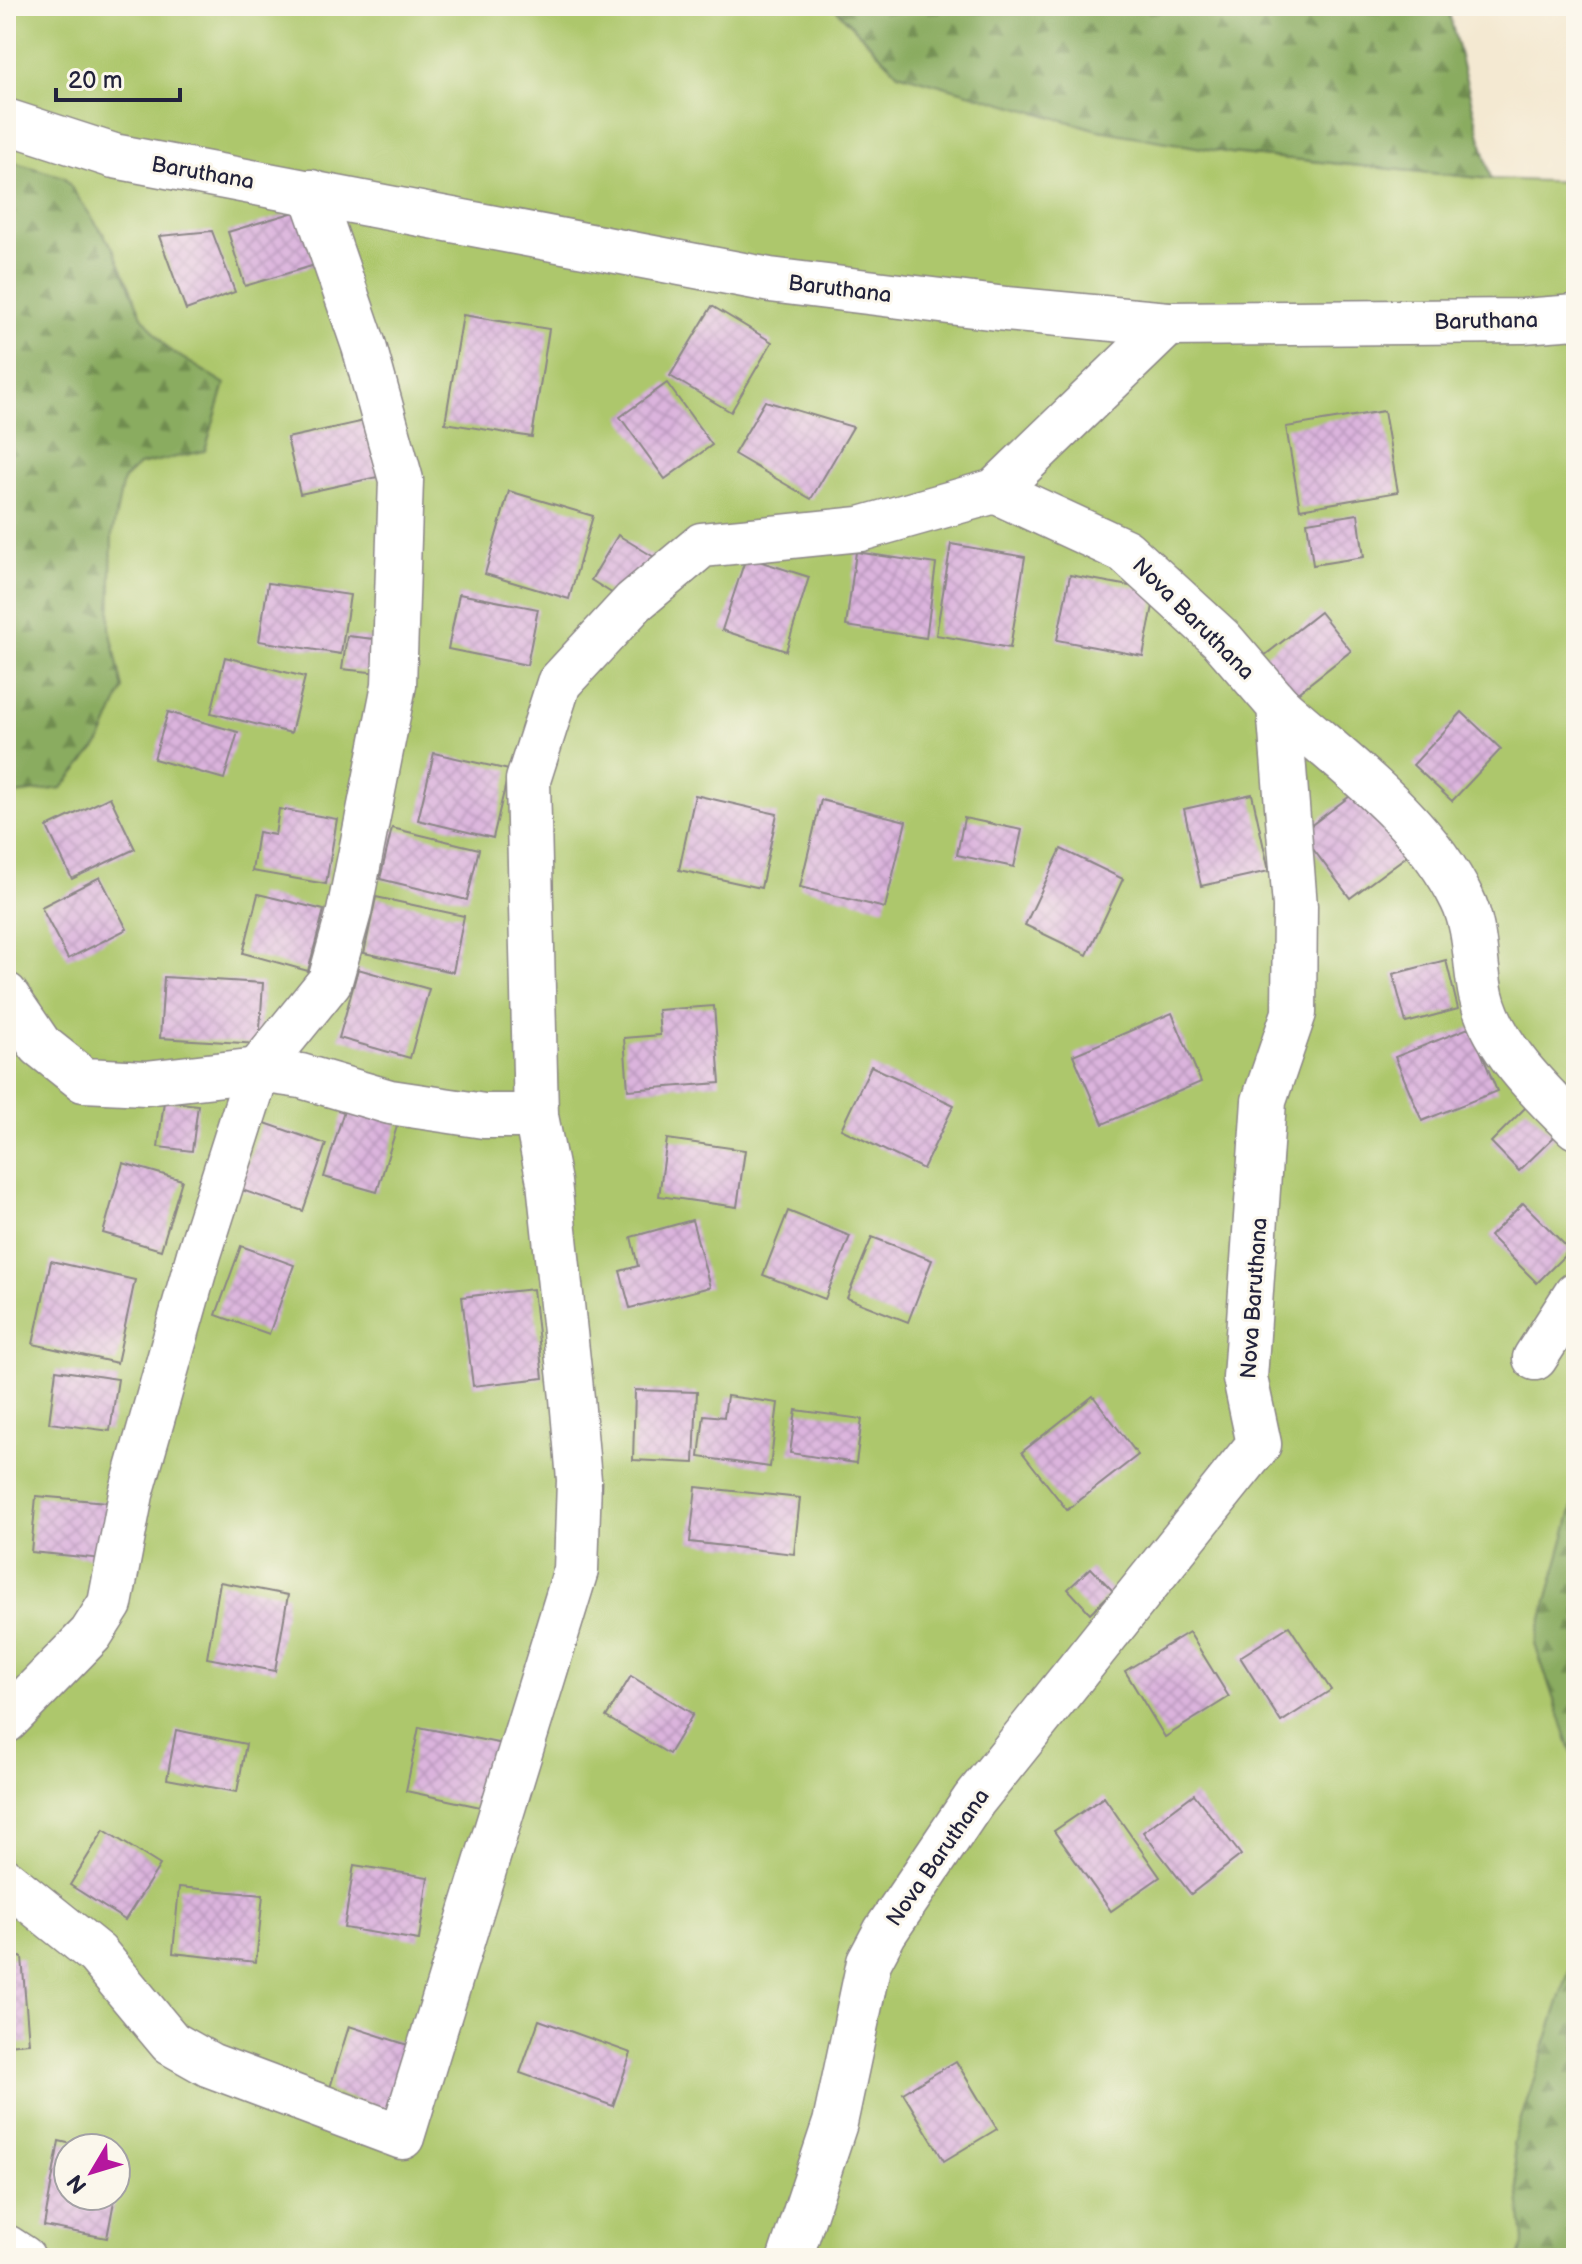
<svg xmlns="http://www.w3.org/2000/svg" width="1582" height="2264" font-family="'Balsamiq Sans',sans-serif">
  <defs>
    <pattern id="forest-firs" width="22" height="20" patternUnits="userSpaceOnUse" patternTransform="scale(2)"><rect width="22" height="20" fill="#8aac60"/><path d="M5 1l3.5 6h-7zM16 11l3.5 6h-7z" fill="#708c50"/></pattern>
    <pattern id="building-cross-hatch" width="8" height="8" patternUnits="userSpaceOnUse" patternTransform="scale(2)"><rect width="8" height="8" fill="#dbb4dd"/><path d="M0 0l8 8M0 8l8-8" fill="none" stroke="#bc9abf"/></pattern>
  </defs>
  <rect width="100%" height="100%" fill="#fbf7ec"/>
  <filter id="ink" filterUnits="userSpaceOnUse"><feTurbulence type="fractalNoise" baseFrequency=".0125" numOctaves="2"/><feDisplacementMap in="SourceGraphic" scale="16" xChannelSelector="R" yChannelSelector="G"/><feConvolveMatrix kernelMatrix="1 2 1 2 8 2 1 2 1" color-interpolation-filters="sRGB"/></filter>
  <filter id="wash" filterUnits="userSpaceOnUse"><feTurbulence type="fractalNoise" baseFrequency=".006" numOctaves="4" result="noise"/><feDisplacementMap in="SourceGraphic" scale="32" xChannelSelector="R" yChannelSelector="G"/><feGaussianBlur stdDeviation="1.8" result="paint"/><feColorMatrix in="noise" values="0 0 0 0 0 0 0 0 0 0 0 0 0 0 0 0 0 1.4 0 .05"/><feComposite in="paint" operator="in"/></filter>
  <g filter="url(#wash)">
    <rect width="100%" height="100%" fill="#f4e9d2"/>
    <!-- green -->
    <path fill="#adc76c" stroke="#687454" stroke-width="2" fill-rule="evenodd" d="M6,6h827l65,67 332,80 261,26 85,3v2076h-1570zM68,2148h48v48h-48z"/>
    <!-- forest -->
    <g fill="url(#forest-firs)" stroke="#56674e" stroke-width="2">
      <path d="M833,6h608l7,3 43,170 -261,-26 -132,-23 -200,-57z"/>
      <path d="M6,160l58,17 49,71 29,68 26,33 57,35 -20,67 -66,14 -16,15 -11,55 -2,93 13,61 -23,54 -38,45 -56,7z"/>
      <path d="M1576,1496v269l-41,-121z"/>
      <path d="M1576,1950v308h-57l5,-17 -11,-98z"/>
    </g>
    <g id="blocks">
      <!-- building -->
      <g fill="url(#building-cross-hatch)">
        <path d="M298,211l17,54 -70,21 -17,-54z"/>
        <path d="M212,231l23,61 -49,18 -27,-74z"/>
        <path d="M712,306l60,36 -41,70 -61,-36z"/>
        <path d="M463,315l86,14 -17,108 -87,-14z"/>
        <path d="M667,383l45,62 -47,34 -45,-62z"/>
        <path d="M765,401l88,26 -42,72 -77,-45z"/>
        <path d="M1384,411l14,81 -98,17 -14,-82z"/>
        <path d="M369,420l13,56 -82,18 -13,-56z"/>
        <path d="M509,491l84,25 -24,83 -84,-25z"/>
        <path d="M1358,514l6,43 -51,8 -6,-43z"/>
        <path d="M618,535l36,22 -28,45 -35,-22z"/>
        <path d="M951,544l74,13 -15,91 -74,-13z"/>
        <path d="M856,552l80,12 -10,74 -80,-12z"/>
        <path d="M746,557l63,20 -23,74 -64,-21z"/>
        <path d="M1070,575l86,16 -13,65 -86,-16z"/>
        <path d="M268,583l82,12 -9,59 -82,-13z"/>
        <path d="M459,594l79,15 -11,56 -79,-16z"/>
        <path d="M1320,612l31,39 -56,44 -31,-39z"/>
        <path d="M347,636l36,4 -4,33 -37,-4z"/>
        <path d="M225,657l80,20 -14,56 -80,-20z"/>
        <path d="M168,712l70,20 -14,47 -70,-20z"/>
        <path d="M1462,712l39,37 -49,52 -39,-36z"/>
        <path d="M434,753l75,17 -16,68 -75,-18z"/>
        <path d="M1362,787l49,66 -61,45 -49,-65z"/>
        <path d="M1252,794l17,77 -68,15 -17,-77z"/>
        <path d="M695,795l82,19 -16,74 -82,-18z"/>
        <path d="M110,797l25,52 -63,30 -25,-52z"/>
        <path d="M821,800l85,21 -21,87 -85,-21z"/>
        <path d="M279,809l58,10 -11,65 -74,-13 6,-39 17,3z"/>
        <path d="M964,818l58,12 -8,37 -57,-12z"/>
        <path d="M392,828l87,21 -12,51 -87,-21z"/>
        <path d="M1061,849l62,30 -36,76 -62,-30z"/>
        <path d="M100,877l27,52 -59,30 -27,-52z"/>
        <path d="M258,894l66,16 -16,61 -65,-18z"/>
        <path d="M376,897l88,19 -11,56 -89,-19z"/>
        <path d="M1446,960l12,49 -52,14 -13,-49z"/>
        <path d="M358,969l71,20 -19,69 -71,-20z"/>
        <path d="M164,977l99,6 -4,61 -99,-6z"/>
        <path d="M714,1006l6,77 -92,7 -4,-52 36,-3 -2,-25z"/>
        <path d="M1172,1013l29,69 -98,42 -30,-69z"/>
        <path d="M1471,1027l26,64 -75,30 -27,-64z"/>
        <path d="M871,1066l83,39 -31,64 -82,-40z"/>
        <path d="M164,1101l34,4 -6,46 -34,-4z"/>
        <path d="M345,1107l53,16 -21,69 -53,-15z"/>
        <path d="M1526,1107l29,29 -36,35 -28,-29z"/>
        <path d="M262,1122l64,22 -23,67 -64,-22z"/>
        <path d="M667,1139l78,11 -8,57 -78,-11z"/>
        <path d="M123,1163l59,17 -21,70 -58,-17z"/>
        <path d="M1523,1203l47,47 -33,33 -47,-47z"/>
        <path d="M788,1211l62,25 -25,63 -62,-24z"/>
        <path d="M692,1220l18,67 -80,21 -10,-37 18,-5 -7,-29z"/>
        <path d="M872,1237l60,23 -24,62 -61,-24z"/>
        <path d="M241,1246l53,19 -25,69 -53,-19z"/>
        <path d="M51,1261l84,19 -18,83 -84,-19z"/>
        <path d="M533,1289l10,89 -70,8 -11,-89z"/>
        <path d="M56,1370l62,9 -8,52 -61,-8z"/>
        <path d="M635,1390l62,2 -3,71 -61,-3z"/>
        <path d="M727,1396l51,7 -8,64 -71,-10 5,-42 20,2z"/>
        <path d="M1093,1396l45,59 -71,55 -45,-58z"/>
        <path d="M796,1410l66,9 -6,44 -66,-10z"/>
        <path d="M696,1487l104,11 -6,56 -104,-12z"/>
        <path d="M36,1496l71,6 -4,57 -72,-7z"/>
        <path d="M1091,1568l22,23 -23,22 -22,-24z"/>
        <path d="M220,1582l68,13 -13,76 -68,-13z"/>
        <path d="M1289,1626l42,64 -50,32 -41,-65z"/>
        <path d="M1189,1632l40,65 -64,40 -40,-66z"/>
        <path d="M631,1676l62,38 -24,40 -63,-37z"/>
        <path d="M419,1727l84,17 -13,65 -84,-18z"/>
        <path d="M176,1730l70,14 -9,48 -70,-13z"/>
        <path d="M1194,1794l47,61 -50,39 -48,-62z"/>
        <path d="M1104,1797l56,80 -49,34 -57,-80z"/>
        <path d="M104,1830l56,35 -35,55 -55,-35z"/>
        <path d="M354,1865l74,12 -9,63 -75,-12z"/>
        <path d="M179,1887l84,8 -7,67 -83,-9z"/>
        <path d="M22,1957l7,86 -23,2v-87z"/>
        <path d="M539,2020l92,33 -18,53 -93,-33z"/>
        <path d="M349,2026l59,19 -19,65 -60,-19z"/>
        <path d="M956,2061l41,68 -53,32 -41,-68z"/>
        <path d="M59,2141l26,6 -17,1v48h47l-8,42 -63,-12z"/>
      </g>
    </g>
  </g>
  <g filter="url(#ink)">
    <use href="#blocks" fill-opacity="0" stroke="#8b8686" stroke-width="2"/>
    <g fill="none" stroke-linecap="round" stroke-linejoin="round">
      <defs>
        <g id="minor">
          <path d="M6,121l108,35 656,124 236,29 162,15 355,-3 53,-4"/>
          <path d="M1279,706c64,57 145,114 183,193 15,30 12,64 19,96 11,50 59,97 95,132"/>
          <path d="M6,995l34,50 44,35 62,3 112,-13 43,6 89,26 94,14h52"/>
          <path d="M1535,1358l41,-64"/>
          <path d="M6,1721l85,-87 19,-30 21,-110 68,-240 59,-184 72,-89 19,-69 45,-227 7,-205 -37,-134 -53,-154"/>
          <path d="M6,1881l91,73 74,89 39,22 192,72 174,-567 3,-90 -7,-82 -23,-216 -13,-66 -8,-336 31,-97 75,-81 68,-57 158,-16 135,-38 173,-167"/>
          <path d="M6,2247l17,11"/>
          <path d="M790,2258l45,-135 34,-161 16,-30 89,-132 285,-356 -14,-66 19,-277 30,-88 1,-107 -16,-200 -58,-67 -96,-88 -130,-60"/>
        </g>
      </defs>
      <!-- minor casing -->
      <use href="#minor" stroke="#8b8686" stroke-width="47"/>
      <!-- minor -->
      <use href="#minor" stroke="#fff" stroke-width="44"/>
    </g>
  </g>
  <g text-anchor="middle" stroke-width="6" stroke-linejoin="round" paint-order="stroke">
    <!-- street labels -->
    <g font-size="22" fill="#22223b" stroke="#fbf7ec">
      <text transform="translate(203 172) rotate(10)" y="8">Baruthana</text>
      <text transform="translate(840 288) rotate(7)" y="8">Baruthana</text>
      <text transform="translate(1486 320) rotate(-1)" y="8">Baruthana</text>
      <text transform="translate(1194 618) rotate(45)" y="8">Nova Baruthana</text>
      <text transform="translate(1253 1298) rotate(-86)" y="8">Nova Baruthana</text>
      <text transform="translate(937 1857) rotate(-55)" y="8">Nova Baruthana</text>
    </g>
  </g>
  <!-- margin -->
  <rect width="1582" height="2264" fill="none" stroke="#fbf7ec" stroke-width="32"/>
  <!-- north arrow -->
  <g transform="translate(92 2172) rotate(232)"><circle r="38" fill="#fbf7ec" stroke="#a4a2a5" stroke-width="2"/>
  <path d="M0-6L14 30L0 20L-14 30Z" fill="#b5179e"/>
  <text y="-12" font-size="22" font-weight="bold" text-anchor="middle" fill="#22223b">N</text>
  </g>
  <!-- scale -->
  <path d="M56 88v12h124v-12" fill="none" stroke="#22223b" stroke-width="4"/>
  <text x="68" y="88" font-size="24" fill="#22223b" stroke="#fbf7ec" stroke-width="6" paint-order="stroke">20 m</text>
</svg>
